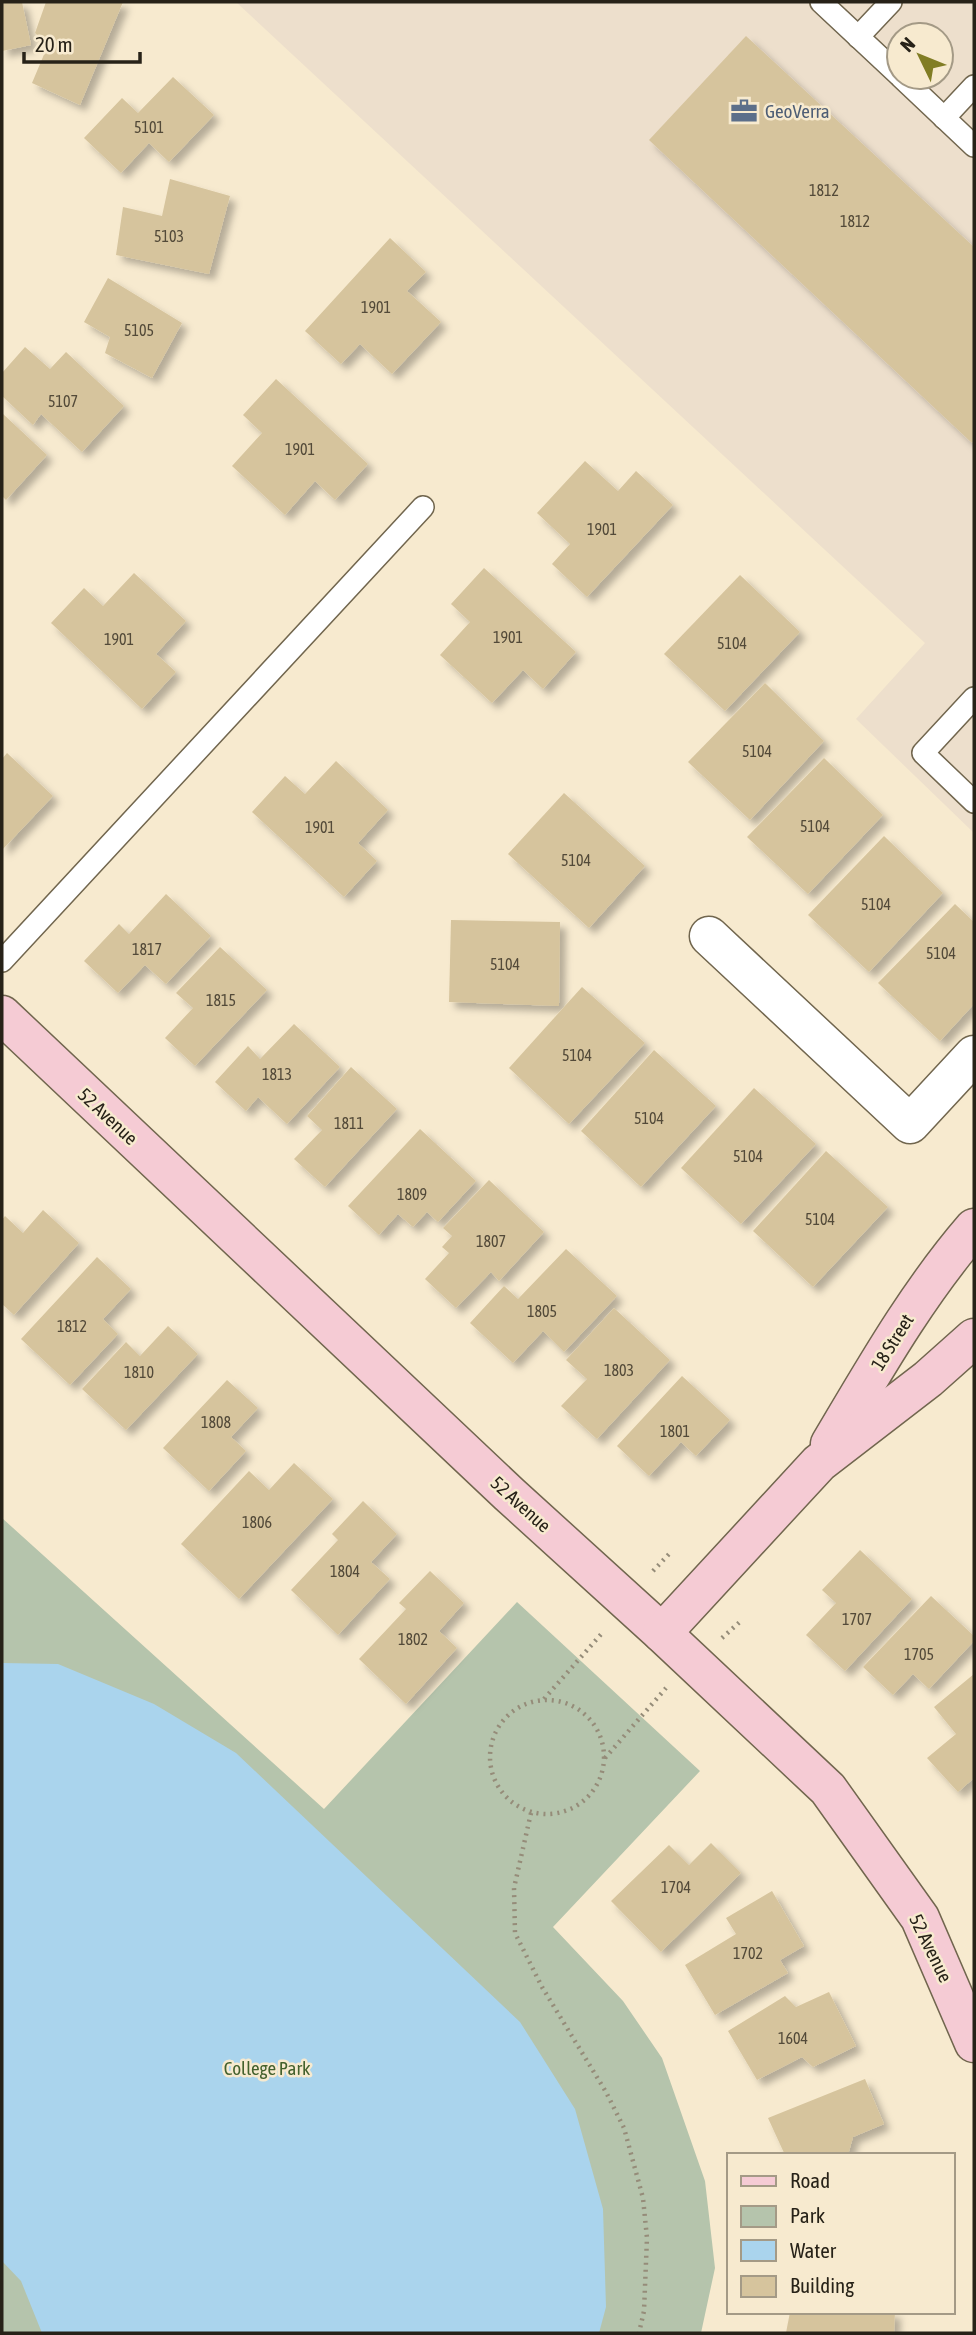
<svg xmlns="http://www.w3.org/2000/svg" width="976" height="2335" font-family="'Asap Condensed',sans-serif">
  <defs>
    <filter id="shadow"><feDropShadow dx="6" dy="6" stdDeviation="3.5" flood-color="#0004"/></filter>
  </defs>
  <rect width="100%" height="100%" fill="#f7eacf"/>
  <!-- commercial -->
  <path fill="#eddfcc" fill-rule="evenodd" d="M236,2h738v831l-118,-114 69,-76zM899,35h42v42h-42z"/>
  <!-- green -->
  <path fill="#b5c4ac" d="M2,1518l322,291 193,-207 183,169 -147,156 70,74 39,57 43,123 10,87 -14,65h-699z"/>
  <!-- water -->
  <path fill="#aad4ed" d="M2,1663l56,1 96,40 82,49 284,269 55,87 28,100 3,98 -7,26h-557l-21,-52 -19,-20z"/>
  <!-- building -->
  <g fill="#d6c49d" filter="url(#shadow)">
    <path d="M2,2h20l9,43 -29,6z"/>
    <path d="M46,2h77l-43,103 -48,-22 16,-38 -13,-12z"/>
    <path d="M746,36l228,211v193l-2,3 -323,-303z"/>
    <path d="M173,77l41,38 -45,47 -20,-19 -28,30 -37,-35 38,-40 16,15z"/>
    <path d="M170,179l60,17 -21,78 -93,-19 7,-48 39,9z"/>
    <path d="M390,238l36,34 -19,19 34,31 -49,52 -32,-30 -19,20 -36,-33z"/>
    <path d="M108,278l74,45 -30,55 -47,-25 5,-16 -26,-15z"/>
    <path d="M25,347l25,22 16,-17 58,54 -42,46 -41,-38 -8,11 -31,-29v-23z"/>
    <path d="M276,379l92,85 -33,36 -20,-19 -30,34 -53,-49 30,-33 -19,-18z"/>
    <path d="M2,413l45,42 -41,45 -4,-4z"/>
    <path d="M585,461l33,30 18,-20 37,34 -86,92 -35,-33 18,-20 -33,-31z"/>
    <path d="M484,568l92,84 -33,37 -20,-19 -31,33 -52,-48 30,-33 -19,-18z"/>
    <path d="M134,573l52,48 -30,33 20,18 -34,37 -91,-86 33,-35 19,18z"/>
    <path d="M740,575l60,57 -75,79 -61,-57z"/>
    <path d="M765,683l59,58 -74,79 -62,-58z"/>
    <path d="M7,753l46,43 -51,54v-91z"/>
    <path d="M824,758l59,57 -75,79 -61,-57z"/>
    <path d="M336,761l52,49 -30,33 19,18 -33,36 -92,-85 33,-36 20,18z"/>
    <path d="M564,793l81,73 -56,62 -81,-74z"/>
    <path d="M884,836l59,57 -74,79 -61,-57z"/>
    <path d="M166,894l45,42 -45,48 -21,-19 -27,28 -34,-32 35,-37 10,10z"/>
    <path d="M955,904l19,18v82l-34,37 -62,-58z"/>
    <path d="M451,920l109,2 -1,84 -110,-4z"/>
    <path d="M220,947l47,43 -72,76 -30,-28 28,-30 -17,-15z"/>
    <path d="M582,987l63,56 -76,81 -60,-56z"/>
    <path d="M294,1024l46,43 -53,57 -29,-27 -12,14 -31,-29 33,-36 12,13z"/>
    <path d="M654,1050l62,56 -75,81 -60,-56z"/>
    <path d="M351,1067l46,42 -72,78 -31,-28 28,-29 -15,-14z"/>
    <path d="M754,1088l62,56 -75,80 -60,-56z"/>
    <path d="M420,1129l56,52 -38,41 -11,-10 -14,15 -15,-13 -19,21 -31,-29z"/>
    <path d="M826,1151l62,56 -75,80 -60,-56z"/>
    <path d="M489,1180l55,52 -45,49 -8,-9 -35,36 -31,-29 24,-26 -7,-6 10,-11 -9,-8z"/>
    <path d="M43,1210l36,33 -65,72 -12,-11v-84l3,-4 18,17z"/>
    <path d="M566,1249l51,47 -53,56 -21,-21 -30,32 -43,-40 34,-37 14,13z"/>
    <path d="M97,1257l34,32 -28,30 15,15 -48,51 -49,-46z"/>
    <path d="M614,1308l56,52 -73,79 -36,-33 26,-27 -21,-19z"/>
    <path d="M168,1326l30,28 -72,76 -44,-41 44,-47 14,14z"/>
    <path d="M682,1376l48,44 -34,36 -15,-14 -32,34 -32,-30z"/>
    <path d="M227,1380l31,28 -27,29 15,14 -37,40 -46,-43z"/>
    <path d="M294,1463l39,36 -94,100 -58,-55 68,-73 20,19z"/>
    <path d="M363,1501l34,33 -26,28 19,17 -52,56 -47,-45 47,-50 -6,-6z"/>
    <path d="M860,1550l52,49 -67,72 -39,-36 30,-32 -14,-13z"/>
    <path d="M430,1571l34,32 -25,28 18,17 -51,56 -47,-45 47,-50 -7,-6z"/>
    <path d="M931,1596l43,40v5l-45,48 -16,-15 -20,21 -30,-28z"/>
    <path d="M974,1674v104l-16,14 -31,-34 29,-24 -22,-27z"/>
    <path d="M711,1843l30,30 -80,79 -50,-51 58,-56 20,20z"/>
    <path d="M772,1891l32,55 -24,14 8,13 -73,42 -30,-50 51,-31 -10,-16z"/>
    <path d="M829,1992l27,54 -43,21 -11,-10 -45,23 -29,-49 57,-35 11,11z"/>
    <path d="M865,2079l19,45 -31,13 -5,18h-63l-17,-37z"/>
    <path d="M790,2312h105l-1,21h-108z"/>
  </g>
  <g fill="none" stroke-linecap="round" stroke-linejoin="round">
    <defs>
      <g id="lane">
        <path d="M821,2l78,73"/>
        <path d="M858,37l33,-35"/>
        <path d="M901,77l73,69"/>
        <path d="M944,118l30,-32"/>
        <path d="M974,698l-51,55 51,49"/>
        <path d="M2,961l421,-454"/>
      </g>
      <path id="street" d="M709,936l201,188 64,-69"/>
      <g id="secondary">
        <path d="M2,1015l507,479 153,139 166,156 92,129 54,125"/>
        <path d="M830,1444c44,-74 87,-150 144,-216"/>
        <path d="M662,1633l157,-170 109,-84 46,-41"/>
      </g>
    </defs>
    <!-- lane casing -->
    <use href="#lane" stroke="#71664e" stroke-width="24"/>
    <!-- street casing -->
    <use href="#street" stroke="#71664e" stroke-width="41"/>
    <!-- secondary casing -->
    <use href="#secondary" stroke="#71664e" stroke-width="41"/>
    <!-- path -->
    <g stroke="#958c79" stroke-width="4.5" stroke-dasharray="2 5" stroke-linecap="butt">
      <path d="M653,1571l17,-18"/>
      <path d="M722,1638l20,-18"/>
      <path d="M544,1699l59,-67"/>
      <circle cx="547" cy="1757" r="57"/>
      <path d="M605,1758l61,-70"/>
      <path d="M531,1813l-17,75 1,45 27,54 64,105 18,36 19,70 4,40 -3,73 -5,22"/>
    </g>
    <!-- lane -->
    <use href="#lane" stroke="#fff" stroke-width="21"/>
    <!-- street -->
    <use href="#street" stroke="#fff" stroke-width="38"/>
    <!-- secondary -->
    <use href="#secondary" stroke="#f5cbd4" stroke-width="38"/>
  </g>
  <!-- icons -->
  <defs>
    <symbol id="office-bare" viewBox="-9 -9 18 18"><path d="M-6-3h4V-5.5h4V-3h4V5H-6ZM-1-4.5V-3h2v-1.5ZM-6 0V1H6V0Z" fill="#5c6f8a" stroke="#f7eacf" stroke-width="2.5" paint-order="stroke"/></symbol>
  </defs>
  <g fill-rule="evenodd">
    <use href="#office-bare" x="725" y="92" width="38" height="38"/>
  </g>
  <g text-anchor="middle" stroke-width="5" stroke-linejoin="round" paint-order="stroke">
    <!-- number labels -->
    <g font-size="16" fill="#534a39">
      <text x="149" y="133">5101</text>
      <text x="824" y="196">1812</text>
      <text x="855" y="227">1812</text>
      <text x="169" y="242">5103</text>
      <text x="376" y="313">1901</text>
      <text x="139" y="336">5105</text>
      <text x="63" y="407">5107</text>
      <text x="300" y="455">1901</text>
      <text x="602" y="535">1901</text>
      <text x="508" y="643">1901</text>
      <text x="119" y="645">1901</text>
      <text x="732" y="649">5104</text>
      <text x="757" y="757">5104</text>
      <text x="815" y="832">5104</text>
      <text x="320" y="833">1901</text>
      <text x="576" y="866">5104</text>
      <text x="876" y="910">5104</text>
      <text x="147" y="955">1817</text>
      <text x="941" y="959">5104</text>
      <text x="505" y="970">5104</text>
      <text x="221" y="1006">1815</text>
      <text x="577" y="1061">5104</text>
      <text x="277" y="1080">1813</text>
      <text x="649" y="1124">5104</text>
      <text x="349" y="1129">1811</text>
      <text x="748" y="1162">5104</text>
      <text x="412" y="1200">1809</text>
      <text x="820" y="1225">5104</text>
      <text x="491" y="1247">1807</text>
      <text x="542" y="1317">1805</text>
      <text x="72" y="1332">1812</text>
      <text x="619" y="1376">1803</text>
      <text x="139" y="1378">1810</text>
      <text x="216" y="1428">1808</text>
      <text x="675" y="1437">1801</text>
      <text x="257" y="1528">1806</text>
      <text x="345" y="1577">1804</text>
      <text x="857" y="1625">1707</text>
      <text x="413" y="1645">1802</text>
      <text x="919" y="1660">1705</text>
      <text x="676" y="1893">1704</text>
      <text x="748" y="1959">1702</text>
      <text x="793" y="2044">1604</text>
    </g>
    <!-- service labels -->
    <g font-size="19" fill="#4e5e75" stroke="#f7eacf" text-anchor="start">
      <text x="765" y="118">GeoVerra</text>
    </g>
    <!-- street labels -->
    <g font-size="19" fill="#272218" stroke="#f7eacf">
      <text transform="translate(108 1116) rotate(43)" y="7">52 Avenue</text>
      <text transform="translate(892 1342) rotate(-58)" y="7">18 Street</text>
      <text transform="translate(521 1504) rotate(42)" y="7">52 Avenue</text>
      <text transform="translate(931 1948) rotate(64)" y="7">52 Avenue</text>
    </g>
    <!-- park labels -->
    <g font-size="19" fill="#43612d" stroke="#f7eacf">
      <text x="267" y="2075">College Park</text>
    </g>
  </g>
  <!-- border -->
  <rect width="976" height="2335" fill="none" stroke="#272218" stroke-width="7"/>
  <!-- legend -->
  <rect x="727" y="2153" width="228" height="161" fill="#f7eacf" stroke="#a49a86" stroke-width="2"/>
  <rect x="741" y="2176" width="35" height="10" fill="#f5cbd4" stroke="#a49a86" stroke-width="2"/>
  <text x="790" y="2188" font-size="21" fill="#272218">Road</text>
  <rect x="741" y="2206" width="35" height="21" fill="#b5c4ac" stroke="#a49a86" stroke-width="2"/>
  <text x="790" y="2223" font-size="21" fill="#272218">Park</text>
  <rect x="741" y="2240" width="35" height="21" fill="#aad4ed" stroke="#a49a86" stroke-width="2"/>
  <text x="790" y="2258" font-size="21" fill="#272218">Water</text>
  <rect x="741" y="2276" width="35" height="21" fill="#d6c49d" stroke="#a49a86" stroke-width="2"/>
  <text x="790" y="2293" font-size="21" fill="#272218">Building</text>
  <!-- north arrow -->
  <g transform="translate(920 56) rotate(313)"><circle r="33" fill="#f7eacf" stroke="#a49a86" stroke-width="2"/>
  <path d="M0-5L12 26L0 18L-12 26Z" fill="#817d24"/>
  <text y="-10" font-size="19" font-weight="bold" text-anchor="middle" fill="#272218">N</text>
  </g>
  <!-- scale -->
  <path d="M24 52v10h116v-10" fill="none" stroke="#272218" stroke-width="3.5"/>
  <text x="35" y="52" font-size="21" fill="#272218" stroke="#f7eacf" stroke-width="5" paint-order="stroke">20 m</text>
</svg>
